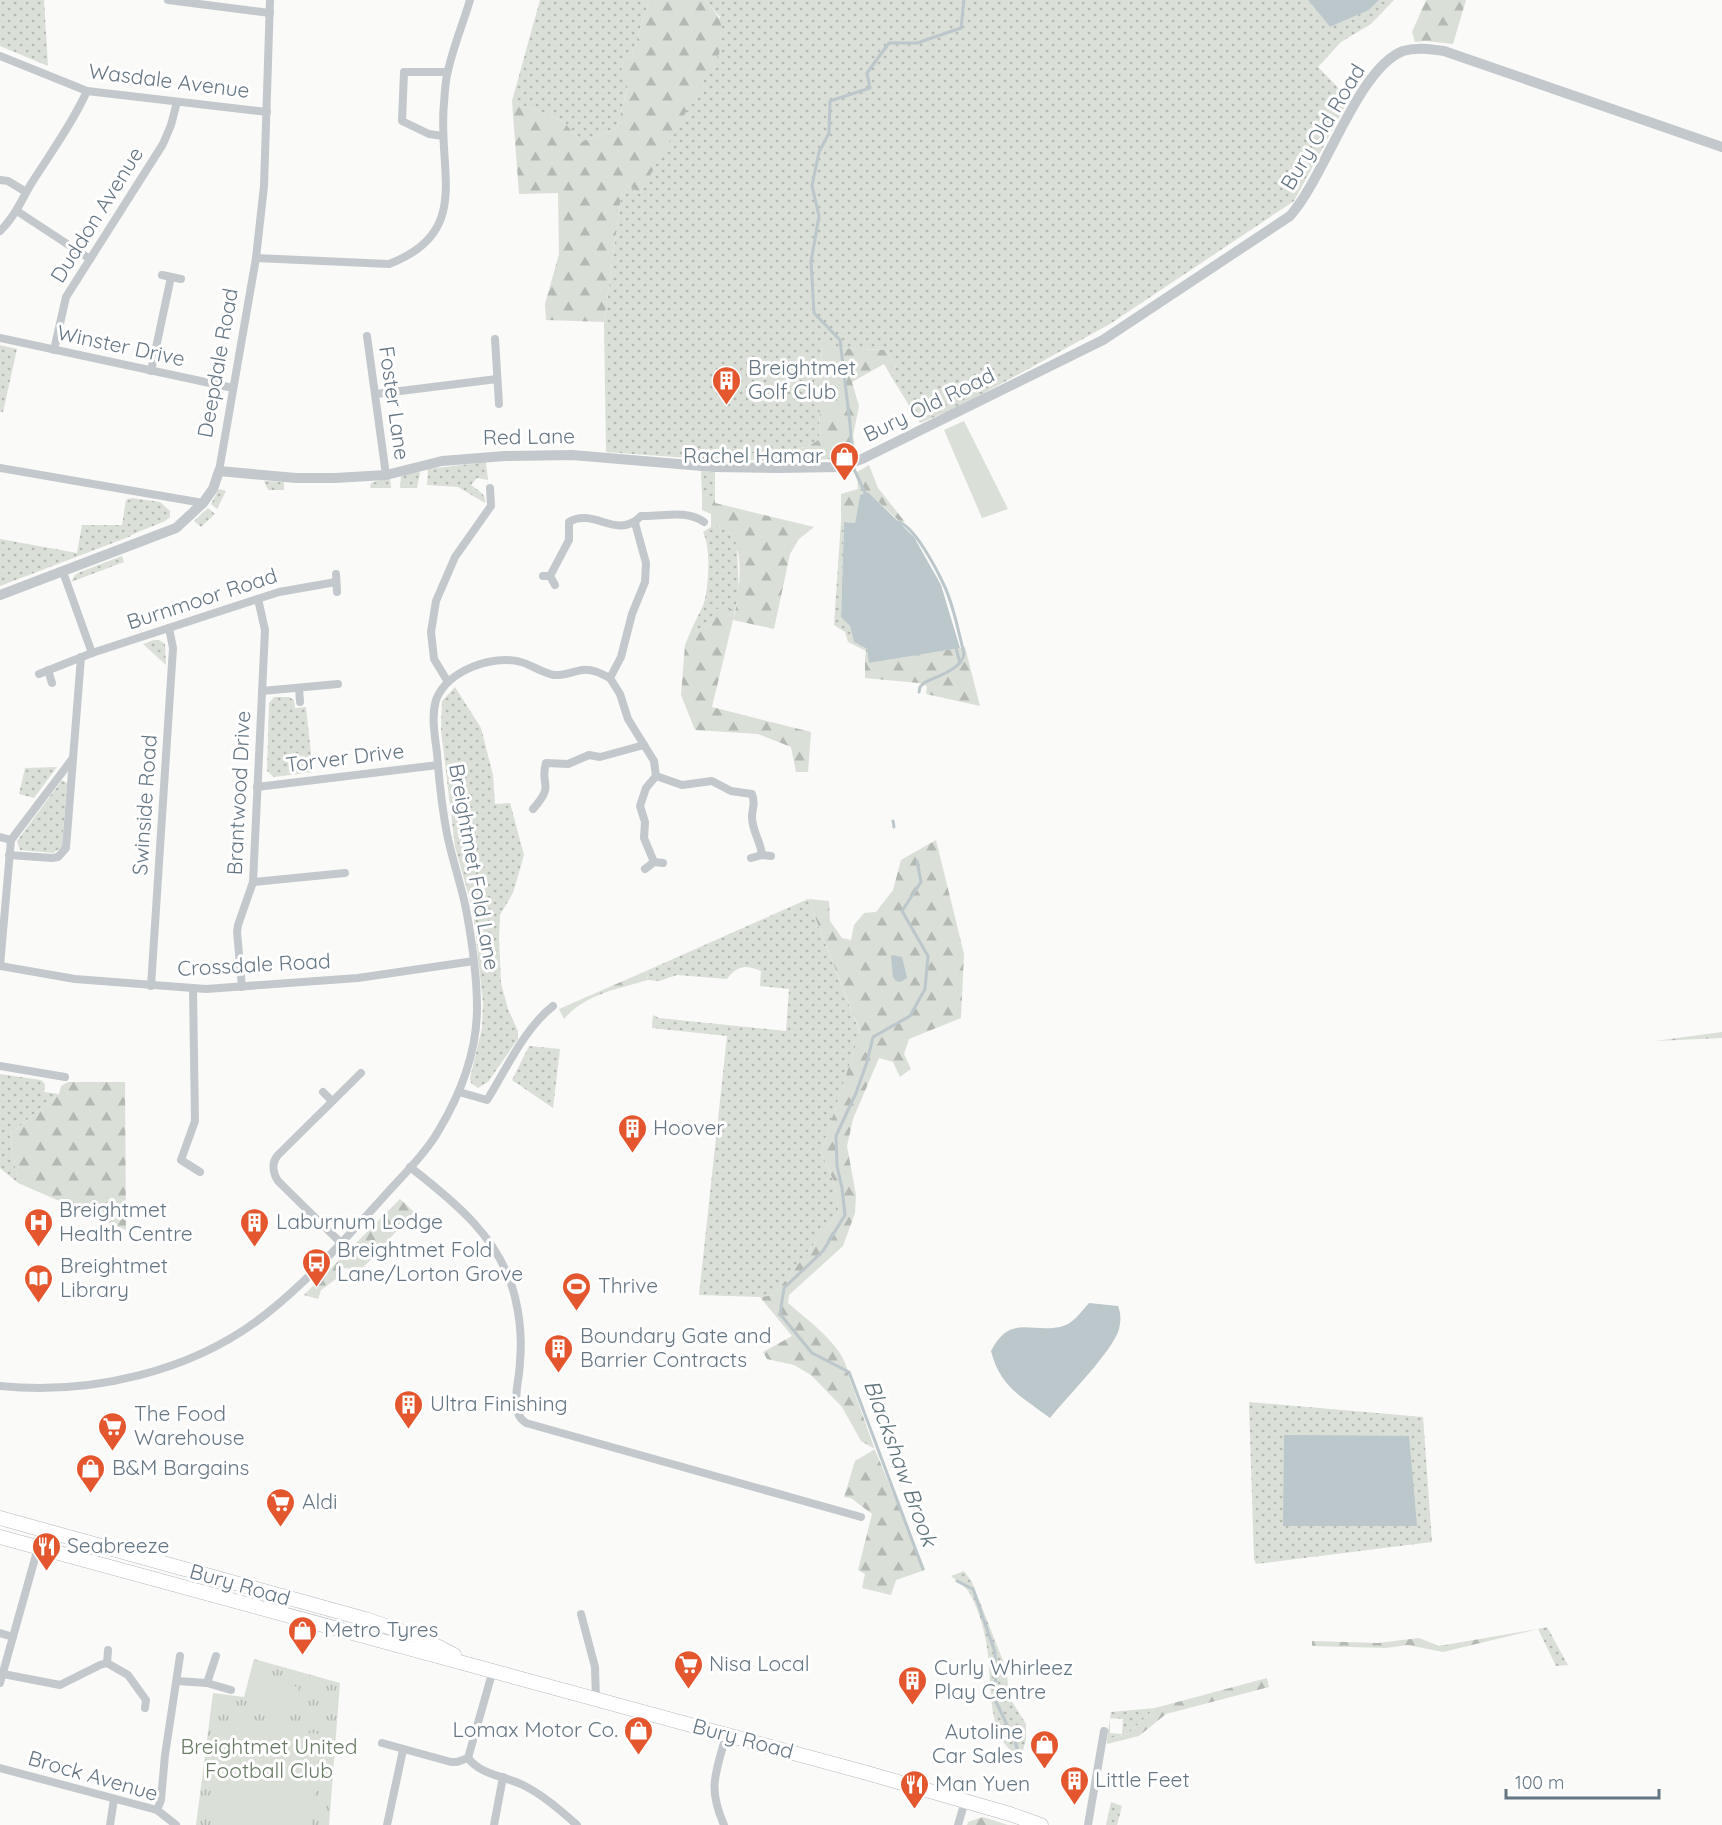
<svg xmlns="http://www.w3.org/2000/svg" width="1722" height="1825" font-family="Quicksand,sans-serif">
  <defs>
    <pattern id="grass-dots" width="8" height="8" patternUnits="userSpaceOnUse" patternTransform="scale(1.5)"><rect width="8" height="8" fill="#dadfd7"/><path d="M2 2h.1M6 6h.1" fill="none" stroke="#b4b9b4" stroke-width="1.8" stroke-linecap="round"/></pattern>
    <pattern id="forest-firs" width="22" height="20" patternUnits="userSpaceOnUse" patternTransform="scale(1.5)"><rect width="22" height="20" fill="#dadfd7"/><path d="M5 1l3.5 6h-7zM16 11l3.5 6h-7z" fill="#b4b9b4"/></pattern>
    <pattern id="park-tufts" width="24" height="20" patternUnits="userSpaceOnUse" patternTransform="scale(1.5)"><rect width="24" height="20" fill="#dadfd7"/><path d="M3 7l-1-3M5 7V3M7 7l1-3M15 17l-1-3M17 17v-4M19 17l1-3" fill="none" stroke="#b4b9b4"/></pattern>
  </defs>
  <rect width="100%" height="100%" fill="#fafaf8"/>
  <!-- grass -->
  <g fill="url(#grass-dots)" fill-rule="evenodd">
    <path d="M0,0h44l4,66 -48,-20z"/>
    <path d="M540,0h109l-17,56 -13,4 9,25 -11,43 -36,14 -17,-20 -52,-21z"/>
    <path d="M705,0h603l22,27 39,-17 10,-10h15l-23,24 -30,18 -23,25 31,32 -55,102 -184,123 -151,83 -39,16 -29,-47 5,-10 -10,-16 -51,-2 -13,-6 -3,97c-19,19 -90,14 -117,14v6l-96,-7 -2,-130 17,-126 6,-11 13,8 80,-176z"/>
    <path d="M0,345l17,4 -14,63h-3z"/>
    <path d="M486,462l2,18 -11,-2 -6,7c6,5 16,9 14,18l-27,-16 -31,-2 1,-16z"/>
    <path d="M418,471l2,2 -3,15h-17l1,-13z"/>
    <path d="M701,471l14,1v25l-13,-2z"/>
    <path d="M390,477l1,11h-21l1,-5z"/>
    <path d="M264,481l20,1v8h-16z"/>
    <path d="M219,489l7,2 -9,18 -6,-5z"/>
    <path d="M132,498l28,4 10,9v6l-5,4 -34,14v1l-131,50v-47l77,14 5,-28h40l4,-25z"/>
    <path d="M208,508l7,6 -14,13 -7,-6z"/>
    <path d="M841,522h3l-3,94 9,10 4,16 13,7 2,10h-4l1,-8 -18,-9 -3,-10 -11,-7z"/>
    <path d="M711,527l14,1 8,8 4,9 2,48 -6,26 -21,5 -22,9c4,-10 10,-20 14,-30 5,-18 7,-55 -1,-71z"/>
    <path d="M122,556l2,6 -53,20 4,-7 5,-3z"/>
    <path d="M154,640h5l6,4 1,21 -23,-21z"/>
    <path d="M455,687l26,41 12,47 2,29 15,-1 14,52 -11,38 -13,22 -1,23 2,45 7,26 10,22v8l-30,43 -10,6 -7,-5 -1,-5 12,-50 1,-25 -10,-92 -18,-64 -14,-117 1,-29z"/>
    <path d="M274,697h15l5,3 1,8 11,-1 7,65 -39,5 -7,-6 2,-68z"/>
    <path d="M57,767l-23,31 -15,-4 6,-26z"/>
    <path d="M62,780l5,3 -5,64 -9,6 -33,-3 -3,-9z"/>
    <path d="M808,899l52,134 -39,119 13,30 5,30 -65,83 -14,2 -61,-2 28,-259 -75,-8 1,-13 6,3 127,13 3,-42 -29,-3 1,-15c-16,-7 -24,-5 -34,8l-50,-4 -18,6 -11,-1 -2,-9z"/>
    <path d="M529,1046l31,3 -7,59 -41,-28z"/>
    <path d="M0,1074l41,6 4,4 -1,8 15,2 -49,40 8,49 -18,-15z"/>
    <path d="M1249,1402l174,15 9,125 -176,22 -2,-5z"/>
    <path d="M964,1571l8,11 35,89 1,16 3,13 15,24v16l-5,17c-35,-15 -29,-72 -33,-102 -2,-20 -9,-46 -19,-63 -4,-6 -12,-11 -18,-16z"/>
    <path d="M1547,1627l21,38 -12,1 -18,-37z"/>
    <path d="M1155,1708l-27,26 -21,5 4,-27zM1110,1718l13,1 -1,15 -12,-1z"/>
    <path d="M1111,1802l11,4 -5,19h-11z"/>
  </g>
  <!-- forest -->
  <g fill="url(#forest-firs)">
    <path d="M649,0h56c19,21 19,26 14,54l-79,139 -13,-8 -6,11 -17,126 -58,-2 -1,-16 14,-50 -1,-61 -39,1 -7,-93 52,21 17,20 36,-14 11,-42 -10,-26 14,-4z"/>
    <path d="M1426,0h40l-13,44 -27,-3 -11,1 -3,-10z"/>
    <path d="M822,341l13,7 51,2 10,15 -5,11 -7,-12 -32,18 7,24 -6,30 3,17 -5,2 -5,-2 -9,6 -55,2 -80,-2v-6c26,0 99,5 117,-14z"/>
    <path d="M869,465l9,23 27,34h-5l-32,-30 -8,3 -5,28 -14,-1v-28l17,-5 -1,-17z"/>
    <path d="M702,495l13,2v6l99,24 -15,12 -9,15 -16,75 -41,-9 -21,87 99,25 -3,40h-12l-5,-25 -33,-13 -63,-4 -14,-35 4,-50 5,-12 22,-9 1,-15h19l2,8c5,-20 13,-77 -9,-88 -3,-2 -10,-1 -14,-2v-13l-9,-4z"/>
    <path d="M965,647l15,59 -54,-12 1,-8 -8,-3 -54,-5v-19h4v4z"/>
    <path d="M936,840l28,114 -3,64 -52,21 -5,15 7,15 -11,8 -7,-15 -14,-4 -26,61 -6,27 9,49 -1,18 -12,33 -54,49 -1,8c19,17 58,44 60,71l27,76 50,120 -29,10 -5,15 -29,-7 3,-14 -7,-4 14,-56 -21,-16 -7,-1 11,-36 20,-12 -14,-8 -19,-34 -31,-32 -17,-10 -27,-6 -4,-7 29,-16 -32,-39 14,-2 65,-83 -5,-30 -13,-30 39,-120 -52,-133 21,2 1,20 12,17 9,2 3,-15 10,-12 12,-1 17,-22 8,-30z"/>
    <path d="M646,971l2,9c-30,9 -63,14 -84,39l-5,-10z"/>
    <path d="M1722,1032v6l-67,3z"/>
    <path d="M68,1082h57l1,148 -108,-47 -8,-49 49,-40 2,-8z"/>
    <path d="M400,1199l14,13 -52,57 -21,-1 -5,11 -15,11 -3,9 -14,-4z"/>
    <path d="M1538,1629l-95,23 -35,-7 -22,3 -74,-2v-5l66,2 41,-5 20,8z"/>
    <path d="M1267,1678l2,9 -103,27 -27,22 -32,8v-5l21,-5 27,-26z"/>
    <path d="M983,1817l25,8h-41l1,-3z"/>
  </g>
  <!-- park -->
  <path fill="url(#park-tufts)" d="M254,1659l86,24 -11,142h-133l17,-132 31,4z"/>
  <!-- garden -->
  <g fill="#dadfd7">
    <path d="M964,421l44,88 -26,9 -38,-88z"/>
    <path d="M251,1679l48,8 -4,24 -48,-8z"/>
    <path d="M223,1723l98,11 -10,91h-99z"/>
  </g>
  <!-- water -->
  <g fill="#bbc7cb">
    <path d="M1308,0h71l-10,10 -39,17z"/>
    <path d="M868,492l46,45 27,48 19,63 -91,15 -2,-14 -13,-7 -4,-16 -9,-9 3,-95 11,1 5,-28z"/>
    <path d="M893,955l9,2 5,21 -7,4 -4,-1 -3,-4 -2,-21z"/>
    <path d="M1089,1303l29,3c3,8 3,14 1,23 -6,22 -53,69 -69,89 -28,-21 -50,-31 -59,-67 19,-37 38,-18 69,-24 13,-3 20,-14 29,-24z"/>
    <path d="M1284,1435l125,1 8,90h-134z"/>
  </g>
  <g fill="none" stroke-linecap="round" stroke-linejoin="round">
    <!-- stream -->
    <g stroke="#bbc7cb" stroke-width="3">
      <path d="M867,497l-14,-30 -3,-43 -10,-84 -26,-27 -3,-51 8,-46 -7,-30 7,-34 10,-19 1,-32 40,-13 -3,-15 22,-30h28l44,-15 3,-28"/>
      <path d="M898,522c16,3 39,48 46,63 10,21 14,46 20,68 -1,16 -27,23 -40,30l-4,4 -1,5"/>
      <path d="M956,648l4,15"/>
      <path d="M893,821l1,6"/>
      <path d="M917,861l4,21 -19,29 26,45 -3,33 -15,27 -37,21 -6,25 -11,31 -20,43 1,30 5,22 3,27 -22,36 -39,37 -4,26 32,39 37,19 74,197"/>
      <path d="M957,1581l16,8 22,63 1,50 19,39 4,15"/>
    </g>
    <defs>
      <g id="trunk">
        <path d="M0,1518l365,101 54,18 35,18"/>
        <path d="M0,1537l867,236 143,41 31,11"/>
      </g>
    </defs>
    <!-- trunk casing -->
    <use href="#trunk" stroke="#b4b9bd" stroke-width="15"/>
    <!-- minor -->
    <g stroke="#c3c8cc" stroke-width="8">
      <path d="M168,0l102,13"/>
      <path d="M0,56l87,35 180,21"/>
      <path d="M443,136l-14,-2 -27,-13 2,-49h43"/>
      <path d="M0,180l8,1 18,11"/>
      <path d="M17,211l73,48"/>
      <path d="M0,231c14,-13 21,-30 31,-47 19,-30 41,-60 56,-93"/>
      <path d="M256,258l133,6c84,-32 48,-93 55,-161 1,-11 1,-22 4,-32 5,-24 15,-47 22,-71"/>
      <path d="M162,275l19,4"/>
      <path d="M367,336l19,139"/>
      <path d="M0,338l233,50"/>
      <path d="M495,339l4,65"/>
      <path d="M54,350l12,-53 97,-153 8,-19 6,-23"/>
      <path d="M151,371l20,-94"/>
      <path d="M376,394l121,-15"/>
      <path d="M0,468l203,35"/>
      <path d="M219,471l37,-213 8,-72 6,-186"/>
      <path d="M635,523l11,40 -1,19 -13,32 -11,43 -11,21 10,16 8,25 26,42 2,15 26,9 30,-4 19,10 21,3c4,11 0,13 0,23 0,14 9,25 10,38"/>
      <path d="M63,572l29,81"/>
      <path d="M336,574l1,18"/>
      <path d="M543,576h7l5,9"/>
      <path d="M550,576l19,-36v-18c25,-15 48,19 72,-6 22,1 44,-7 63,6"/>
      <path d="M48,670l4,13"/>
      <path d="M39,674l53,-21 187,-61 57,-10"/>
      <path d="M448,682l-14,-23 -3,-27 5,-31 19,-44 36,-51 -1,-18"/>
      <path d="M299,688l1,14"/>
      <path d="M262,691l76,-7"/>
      <path d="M257,787l181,-22"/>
      <path d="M533,809c23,-26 6,-23 13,-46l22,1 21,-9 11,2 44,-12"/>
      <path d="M0,837l11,3"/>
      <path d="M9,855l43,3 6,-1 8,-9 15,-191"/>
      <path d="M751,858l11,-3 9,1"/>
      <path d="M654,862l-10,-24 1,-16 -5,-16 6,-18 10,-12"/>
      <path d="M645,869l9,-7 9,1"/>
      <path d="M253,882l92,-9"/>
      <path d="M0,966l75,13 131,10 152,-11 116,-17"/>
      <path d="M0,966l11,-126 62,-82"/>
      <path d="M151,986l22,-338 -4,-20"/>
      <path d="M242,987l-5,-55 1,-7 15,-43 12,-252 -7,-31"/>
      <path d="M193,989l2,132 -14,39 19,12"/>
      <path d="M0,1066l65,11"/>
      <path d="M323,1092l9,9"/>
      <path d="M459,1092l28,8c20,-32 37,-71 66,-94"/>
      <path d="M410,1167c45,35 91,72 105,130 5,21 7,43 5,64 0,15 -6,32 -3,46 0,7 3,12 9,16l335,94"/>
      <path d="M341,1243l-63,-62c-5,-8 -7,-18 0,-26l83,-82"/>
      <path d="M0,1386c91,9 193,-14 266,-72 42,-33 77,-73 113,-112 20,-23 45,-46 60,-72 22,-37 38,-79 38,-122 0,-33 -5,-67 -11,-99 -5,-25 -14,-50 -19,-75 -5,-26 -8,-54 -10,-81 -2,-17 -6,-36 -1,-53 11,-29 56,-46 85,-38 11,3 21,11 33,13 10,1 19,-4 29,-5 10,-1 19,4 27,8"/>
      <path d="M581,1614l14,53 1,33"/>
      <path d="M0,1633l13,4"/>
      <path d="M107,1663l1,-13"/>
      <path d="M3,1674l57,11 40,-20 7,-2 21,12 18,25 -1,8"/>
      <path d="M177,1681l30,2 24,7"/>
      <path d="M0,1683l43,-153"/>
      <path d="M207,1683l9,-27"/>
      <path d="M382,1743l69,19h6l11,-4 25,-88"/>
      <path d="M468,1758c13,17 36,18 55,27 20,10 37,25 54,40"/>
      <path d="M0,1768l157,42 19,15"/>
      <path d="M157,1810l4,-10 4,-45 15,-99"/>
      <path d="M110,1825l4,-26"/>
      <path d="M387,1825l16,-75"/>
      <path d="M494,1825l9,-48"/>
      <path d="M724,1825c-17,-39 -8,-51 2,-90"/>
      <path d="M958,1825l7,-24"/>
      <path d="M1088,1825l16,-94"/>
    </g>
    <!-- tertiary -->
    <path stroke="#c3c8cc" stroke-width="10" d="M0,595l176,-67 27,-25 10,-14 6,-18 77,7h39l51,-3 56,-14 63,-5 67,-1 142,12 64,1 61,-1 23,-8 241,-119 187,-124c35,-39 68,-148 113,-165 13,-4 27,-2 41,0l278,96"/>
    <!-- trunk -->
    <use href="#trunk" stroke="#fff" stroke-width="14"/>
  </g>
  <!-- icons -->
  <defs>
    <symbol id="building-pin" viewBox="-11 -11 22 30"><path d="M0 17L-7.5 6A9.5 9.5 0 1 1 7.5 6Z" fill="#e4572e" stroke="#fff"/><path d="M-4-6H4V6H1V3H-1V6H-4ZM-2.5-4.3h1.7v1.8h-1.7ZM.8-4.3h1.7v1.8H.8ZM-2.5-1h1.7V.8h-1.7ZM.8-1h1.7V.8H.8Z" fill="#fff"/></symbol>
    <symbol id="shop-pin" viewBox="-11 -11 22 30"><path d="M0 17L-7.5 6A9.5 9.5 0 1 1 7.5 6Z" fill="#e4572e" stroke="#fff"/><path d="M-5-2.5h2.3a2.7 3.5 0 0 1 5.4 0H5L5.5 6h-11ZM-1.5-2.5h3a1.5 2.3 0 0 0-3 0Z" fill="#fff"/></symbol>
    <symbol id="hospital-pin" viewBox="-11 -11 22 30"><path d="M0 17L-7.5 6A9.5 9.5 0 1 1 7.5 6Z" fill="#e4572e" stroke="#fff"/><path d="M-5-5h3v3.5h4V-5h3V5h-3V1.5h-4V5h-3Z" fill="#fff"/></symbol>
    <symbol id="bus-pin" viewBox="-11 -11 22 30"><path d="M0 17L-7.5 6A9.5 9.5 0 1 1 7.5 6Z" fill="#e4572e" stroke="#fff"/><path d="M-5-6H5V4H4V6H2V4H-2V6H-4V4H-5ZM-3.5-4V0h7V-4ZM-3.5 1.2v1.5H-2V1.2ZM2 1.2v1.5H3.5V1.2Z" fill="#fff"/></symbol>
    <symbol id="library-pin" viewBox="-11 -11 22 30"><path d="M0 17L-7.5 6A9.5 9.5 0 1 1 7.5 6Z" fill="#e4572e" stroke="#fff"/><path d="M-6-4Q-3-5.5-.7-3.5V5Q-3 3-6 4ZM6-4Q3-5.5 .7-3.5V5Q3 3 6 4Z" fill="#fff"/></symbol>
    <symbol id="stadium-pin" viewBox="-11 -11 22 30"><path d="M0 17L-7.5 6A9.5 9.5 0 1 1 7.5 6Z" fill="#e4572e" stroke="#fff"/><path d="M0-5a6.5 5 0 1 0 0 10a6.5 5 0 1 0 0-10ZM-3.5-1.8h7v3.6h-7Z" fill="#fff"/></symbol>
    <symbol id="supermarket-pin" viewBox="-11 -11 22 30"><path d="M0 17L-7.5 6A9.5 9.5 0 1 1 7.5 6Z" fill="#e4572e" stroke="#fff"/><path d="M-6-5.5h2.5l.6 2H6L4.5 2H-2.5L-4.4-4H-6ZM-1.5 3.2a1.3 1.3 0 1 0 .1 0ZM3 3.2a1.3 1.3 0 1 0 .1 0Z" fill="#fff"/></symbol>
    <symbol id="restaurant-pin" viewBox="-11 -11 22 30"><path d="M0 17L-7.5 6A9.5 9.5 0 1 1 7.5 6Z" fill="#e4572e" stroke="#fff"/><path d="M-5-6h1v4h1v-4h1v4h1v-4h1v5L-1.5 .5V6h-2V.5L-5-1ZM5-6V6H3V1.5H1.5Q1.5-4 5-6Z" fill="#fff"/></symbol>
  </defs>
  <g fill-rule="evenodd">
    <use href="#building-pin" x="710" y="364" width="33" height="45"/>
    <use href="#shop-pin" x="828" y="440" width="33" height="45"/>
    <use href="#building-pin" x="616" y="1112" width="33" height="45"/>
    <use href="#hospital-pin" x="22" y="1206" width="33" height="45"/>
    <use href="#building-pin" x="238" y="1206" width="33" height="45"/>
    <use href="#bus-pin" x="300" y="1246" width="33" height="45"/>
    <use href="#library-pin" x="22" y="1262" width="33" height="45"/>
    <use href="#stadium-pin" x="560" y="1270" width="33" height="45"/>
    <use href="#building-pin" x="542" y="1332" width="33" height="45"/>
    <use href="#building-pin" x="392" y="1388" width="33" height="45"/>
    <use href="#supermarket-pin" x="96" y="1410" width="33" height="45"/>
    <use href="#shop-pin" x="74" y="1452" width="33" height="45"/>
    <use href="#supermarket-pin" x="264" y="1486" width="33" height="45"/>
    <use href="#restaurant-pin" x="30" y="1530" width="33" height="45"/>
    <use href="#shop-pin" x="286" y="1614" width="33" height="45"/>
    <use href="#supermarket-pin" x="672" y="1648" width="33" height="45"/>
    <use href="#building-pin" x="896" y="1664" width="33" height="45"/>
    <use href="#shop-pin" x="622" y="1714" width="33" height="45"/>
    <use href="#shop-pin" x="1028" y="1728" width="33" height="45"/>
    <use href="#building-pin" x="1058" y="1764" width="33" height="45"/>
    <use href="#restaurant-pin" x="898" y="1768" width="33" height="45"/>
  </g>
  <g text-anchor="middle" stroke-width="6" stroke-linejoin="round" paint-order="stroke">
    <!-- street labels -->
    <g font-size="21" fill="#657683" stroke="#fff">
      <text transform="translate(169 81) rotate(7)" y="7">Wasdale Avenue</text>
      <text transform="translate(1323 127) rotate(-59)" y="7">Bury Old Road</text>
      <text transform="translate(97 215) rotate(-58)" y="7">Duddon Avenue</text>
      <text transform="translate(121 346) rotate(12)" y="7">Winster Drive</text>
      <text transform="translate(218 363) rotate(-80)" y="7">Deepdale Road</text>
      <text transform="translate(394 403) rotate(82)" y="7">Foster Lane</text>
      <text transform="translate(929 405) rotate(-26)" y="7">Bury Old Road</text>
      <text transform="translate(529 437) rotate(-1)" y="7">Red Lane</text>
      <text transform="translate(202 599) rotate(-18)" y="7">Burnmoor Road</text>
      <text transform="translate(345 758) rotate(-7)" y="7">Torver Drive</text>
      <text transform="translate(239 793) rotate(-87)" y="7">Brantwood Drive</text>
      <text transform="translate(145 805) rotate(-86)" y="7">Swinside Road</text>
      <text transform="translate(474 867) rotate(80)" y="7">Breightmet Fold Lane</text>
      <text transform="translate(254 965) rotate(-3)" y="7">Crossdale Road</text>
      <text transform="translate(240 1585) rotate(16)" y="7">Bury Road</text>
      <text transform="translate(743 1739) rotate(15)" y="7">Bury Road</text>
      <text transform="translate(93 1776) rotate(16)" y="7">Brock Avenue</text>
    </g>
    <!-- poi labels -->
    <g font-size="21" fill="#657683" stroke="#fff" text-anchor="start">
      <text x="748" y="375">Breightmet<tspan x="748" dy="24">Golf Club</tspan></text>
      <text x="823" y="463" text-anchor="end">Rachel Hamar</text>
      <text x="653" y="1135">Hoover</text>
      <text x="59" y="1217">Breightmet<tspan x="59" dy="24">Health Centre</tspan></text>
      <text x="276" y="1229">Laburnum Lodge</text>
      <text x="337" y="1257">Breightmet Fold<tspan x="337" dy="24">Lane/Lorton Grove</tspan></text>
      <text x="60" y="1273">Breightmet<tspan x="60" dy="24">Library</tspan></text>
      <text x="598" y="1293">Thrive</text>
      <text x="580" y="1343">Boundary Gate and<tspan x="580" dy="24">Barrier Contracts</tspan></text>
      <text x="430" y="1411">Ultra Finishing</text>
      <text x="134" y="1421">The Food<tspan x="134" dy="24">Warehouse</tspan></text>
      <text x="112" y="1475">B&amp;M Bargains</text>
      <text x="302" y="1509">Aldi</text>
      <text x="67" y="1553">Seabreeze</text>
      <text x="324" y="1637">Metro Tyres</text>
      <text x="709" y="1671">Nisa Local</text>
      <text x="934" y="1675">Curly Whirleez<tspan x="934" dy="24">Play Centre</tspan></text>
      <text x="618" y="1737" text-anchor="end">Lomax Motor Co.</text>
      <text x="1023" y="1739" text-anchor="end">Autoline<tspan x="1023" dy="24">Car Sales</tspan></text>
      <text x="1095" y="1787">Little Feet</text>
      <text x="935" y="1791">Man Yuen</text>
    </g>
    <!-- park labels -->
    <g font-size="21" fill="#687a64" stroke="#fff">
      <text x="269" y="1754">Breightmet United<tspan x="269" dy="24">Football Club</tspan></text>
    </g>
    <!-- water labels -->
    <g font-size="22" font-style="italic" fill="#60757c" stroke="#fff">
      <text transform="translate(901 1463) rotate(70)" y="8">Blackshaw Brook</text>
    </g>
  </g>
  <!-- scale -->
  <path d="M1506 1789v9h153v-9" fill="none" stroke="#657683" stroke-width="3"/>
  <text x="1515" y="1789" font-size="18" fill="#657683" stroke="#ffffff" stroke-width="4.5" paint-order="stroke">100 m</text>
</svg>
